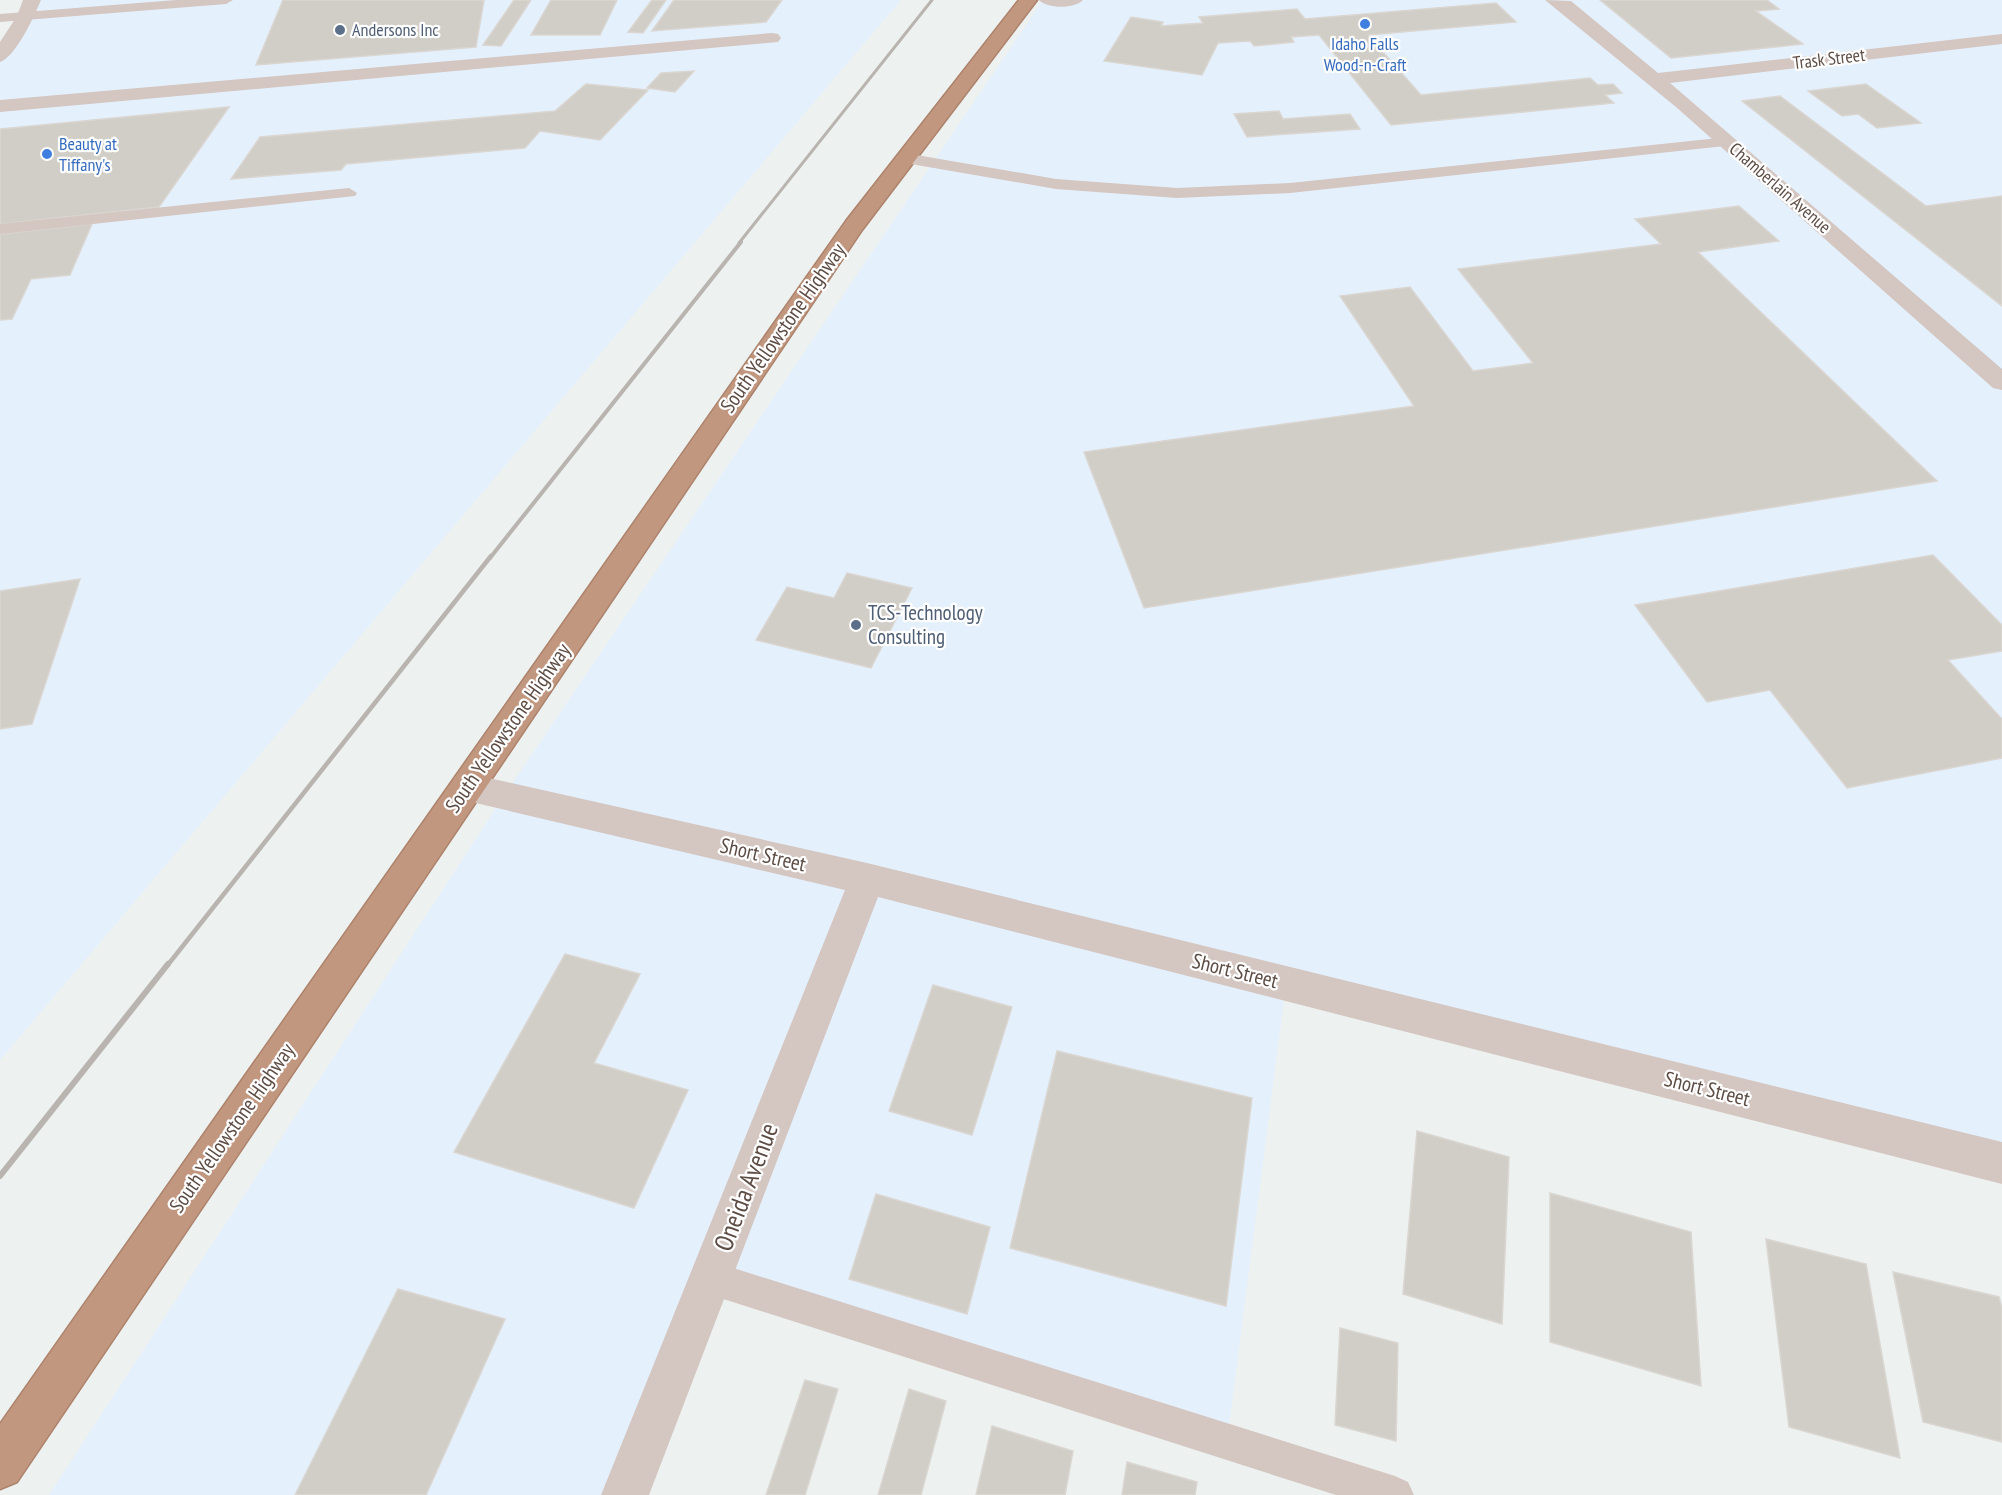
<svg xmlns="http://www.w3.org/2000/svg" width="2002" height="1495" font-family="'PT Sans Narrow',sans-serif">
  <rect width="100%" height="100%" fill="#edf1f0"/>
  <!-- commercial -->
  <g fill="#e5f0fd">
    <path d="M36,0h865l-901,1060v-1004z"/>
    <path d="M1043,0h959v1165l-716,-181 -59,457 -516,-163 -87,217h-575l454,-698z"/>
  </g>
  <!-- building -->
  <g fill="#d1cdc7" stroke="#dad6d1" stroke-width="1.5">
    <path d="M283,0h201l-8,47 -220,18z"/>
    <path d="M514,0h17l-30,46 -18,-1z"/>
    <path d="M551,0h66l-17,35h-69z"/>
    <path d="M652,0h14l-23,33 -15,-1z"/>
    <path d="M674,0h108l-16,22 -114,9z"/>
    <path d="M1600,0h167l12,9 -23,2 47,33 -132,14z"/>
    <path d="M1496,3l20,19 -148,13 53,60 169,-17 8,7 15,-1 9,9 -17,2 9,8 -223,22 -72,-90 -28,2 3,5 -40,4 -4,-5 -32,2 -16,32 -98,-14 27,-44 32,5 -2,4 42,-3 -4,-6 98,-8 8,10z"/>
    <path d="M694,71l-19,21 -28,-4 14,-15z"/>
    <path d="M586,84l62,6 -48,50 -60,-9 -15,17 -179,16 -5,6 -110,9 29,-42 295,-26z"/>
    <path d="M1866,84l55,39 -44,5 -19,-14 -16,2 -34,-25z"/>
    <path d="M1780,96l146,110 76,-10v110l-260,-205z"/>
    <path d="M229,107l-70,100 -159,17v-95z"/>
    <path d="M1279,111l4,8 67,-5 10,15 -113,8 -13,-23z"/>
    <path d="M1739,206l40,35 -81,11 239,229 -793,127 -60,-156 330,-46 -74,-110 70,-9 63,84 60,-8 -75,-94 203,-25 -26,-25z"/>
    <path d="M92,224l-22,51 -39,4 -19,40 -12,1v-86z"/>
    <path d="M1933,555l69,70v26l-54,9 54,59v39l-155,30 -77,-98 -63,12 -72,-97z"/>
    <path d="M847,573l65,15 -41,80 -115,-28 31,-53 47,11z"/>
    <path d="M80,579l-48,145 -32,5v-138z"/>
    <path d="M565,954l75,20 -46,89 94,27 -54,118 -180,-56z"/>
    <path d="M933,985l79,22 -40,128 -83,-24z"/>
    <path d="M1057,1051l195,47 -26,208 -216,-58z"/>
    <path d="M1417,1131l92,26 -7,167 -99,-30z"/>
    <path d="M1550,1193l141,39 10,154 -151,-44z"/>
    <path d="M876,1194l114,33 -23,87 -118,-35z"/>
    <path d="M1766,1239l100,25 34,194 -111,-31z"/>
    <path d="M1893,1272l106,25 3,11v134l-79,-20z"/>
    <path d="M398,1289l107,30 -79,176h-131z"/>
    <path d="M1340,1328l58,15 -2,98 -61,-16z"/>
    <path d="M805,1380l33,9 -33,106h-39z"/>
    <path d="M909,1389l37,12 -25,94h-43z"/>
    <path d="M992,1426l81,25 -8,44h-89z"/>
    <path d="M1127,1462l70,20 -2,13h-73z"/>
  </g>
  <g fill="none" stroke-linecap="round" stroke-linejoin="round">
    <defs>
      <path id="highway" d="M1019,0h18l-175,230 -845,1252 -17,7v-65l846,-1203z"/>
    </defs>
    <!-- highway casing -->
    <use href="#highway" stroke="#ad836c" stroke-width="3"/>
    <!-- lane -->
    <g fill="#d4c6c0" fill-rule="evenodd">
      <path d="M176,0h57l-7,4 -226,18v-8z"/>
      <path d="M1728,137l8,5 -2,3 -444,48 -113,5 -121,-9 -151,-26 -8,-5 8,-5 151,26 121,9 113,-5z"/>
      <path d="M349,188l8,5 -2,3 -355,38v-10z"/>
      <path d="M711,1261l684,215 13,6 6,13h-78l-625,-200 -12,-5 -5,-12 5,-12z"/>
    </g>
    <!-- street -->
    <g fill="#d4c6c0" fill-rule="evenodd">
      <path d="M23,0h18c-6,15 -26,58 -41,62v-20l17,-26z"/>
      <path d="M1039,0h44c-8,9 -36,9 -44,0z"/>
      <path d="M1545,0l26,1 87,72 344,-39v10l-332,39 332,286v21l-9,-2 -317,-281z"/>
      <path d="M772,33l6,1 3,4 -3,4 -778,70v-12z"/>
      <path d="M467,773l400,90 1135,279v42l-1124,-287 -229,598h-48l244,-605 -378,-89 -12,-4 -5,-10 5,-10z"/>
    </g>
    <!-- highway -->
    <use href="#highway" fill="#c29780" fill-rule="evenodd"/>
    <!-- rail-far3 -->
    <path stroke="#b9b4af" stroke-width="3" d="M739,243l193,-243"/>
    <!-- rail-far2 -->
    <path stroke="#b9b4af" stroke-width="4" d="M490,558l251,-316"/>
    <!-- rail-far1 -->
    <path stroke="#b9b4af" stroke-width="4.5" d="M167,966l324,-410"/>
    <!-- rail -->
    <path stroke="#b9b4af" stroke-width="6" d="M0,1176l168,-212"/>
  </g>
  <!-- markers -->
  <g fill="#3f7fe0" stroke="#fff" stroke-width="2">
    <circle cx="1365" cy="24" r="6"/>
    <circle cx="47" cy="154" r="6"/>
  </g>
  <g fill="#5c6f8a" stroke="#fff" stroke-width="2">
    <circle cx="340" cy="30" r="6"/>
    <circle cx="856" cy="625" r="6"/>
  </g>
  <g text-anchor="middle" stroke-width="4.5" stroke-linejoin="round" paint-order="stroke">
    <!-- far-service labels -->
    <g font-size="18" fill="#4e5e75" stroke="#fff" text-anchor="start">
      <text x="352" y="36">Andersons Inc</text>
    </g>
    <!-- far-shop labels -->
    <g font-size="18" fill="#366cbe" stroke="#fff">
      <text x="1365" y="50">Idaho Falls<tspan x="1365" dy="21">Wood-n-Craft</tspan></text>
      <text x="59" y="150" text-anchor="start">Beauty at<tspan x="59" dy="21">Tiffany's</tspan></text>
    </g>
    <!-- far-street labels -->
    <g font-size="18" fill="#5d4c44" stroke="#fff">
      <text transform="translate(1829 59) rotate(-7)" y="6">Trask Street</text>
      <text transform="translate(1780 188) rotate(41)" y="6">Chamberlain Avenue</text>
    </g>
    <!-- street labels -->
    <g font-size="21" fill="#5d4c44" stroke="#fff">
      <text transform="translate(783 328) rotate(-55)" y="7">South Yellowstone Highway</text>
      <text transform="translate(508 728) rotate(-55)" y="7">South Yellowstone Highway</text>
      <text transform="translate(763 855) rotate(13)" y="7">Short Street</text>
      <text transform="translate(1235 971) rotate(14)" y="7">Short Street</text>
      <text transform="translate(1707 1089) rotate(14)" y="7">Short Street</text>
      <text transform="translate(232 1128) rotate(-55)" y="7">South Yellowstone Highway</text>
    </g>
    <!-- service labels -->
    <g font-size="21" fill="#4e5e75" stroke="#fff" text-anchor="start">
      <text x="868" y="620">TCS-Technology<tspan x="868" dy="24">Consulting</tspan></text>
    </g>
    <!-- near-street labels -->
    <g font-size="26" fill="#5d4c44" stroke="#fff">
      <text transform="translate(746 1187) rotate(-69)" y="9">Oneida Avenue</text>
    </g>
  </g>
</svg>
